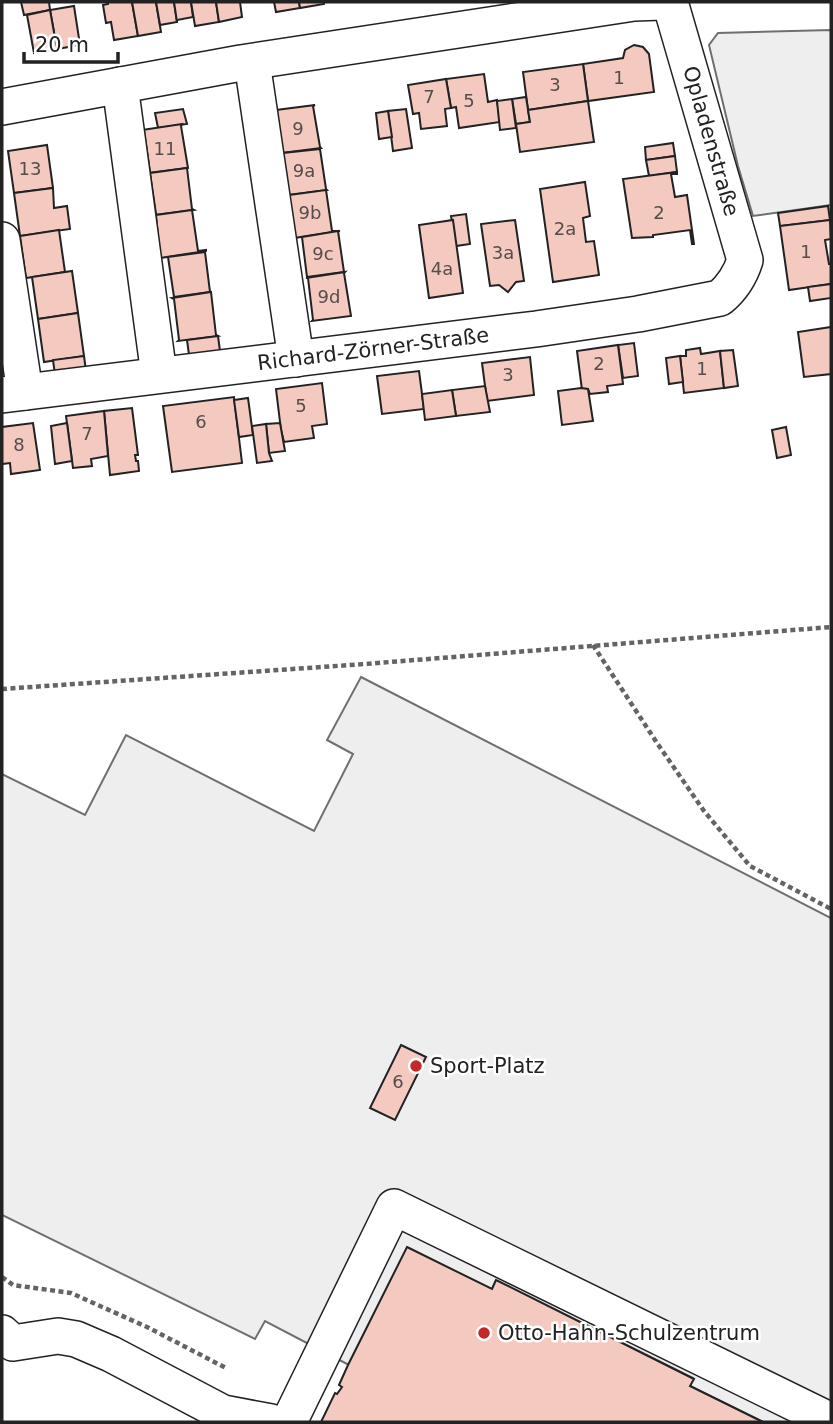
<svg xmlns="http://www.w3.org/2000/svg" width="833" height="1424" font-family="'DejaVu Sans',sans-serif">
  <rect width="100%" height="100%" fill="#fff"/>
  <!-- green -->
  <g fill="#eee" stroke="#6f6f6f" stroke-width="2">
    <path d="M831,30v175l-78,11 -15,-50 -29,-121 9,-12z"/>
    <path d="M361,677l470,241v504h-68l-73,-36 3,-8 -197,-98 -4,9 -143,76 -84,-44 -10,18 -253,-124v-441l83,41 41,-80 188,96 39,-77 -26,-14z"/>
  </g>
  <!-- building -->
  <g fill="#f3c9c0" stroke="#222" stroke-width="2">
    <path d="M21,2h28l1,8 -26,5z"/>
    <path d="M108,2h24l6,34 -24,4 -3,-18 -5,1 -3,-18 5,-1z"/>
    <path d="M132,2h24l5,30 -23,4z"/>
    <path d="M156,2h18l3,20 -17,3z"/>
    <path d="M174,2h17l2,15 -16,3v2z"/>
    <path d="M191,2h25l3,20 -24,4z"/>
    <path d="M216,2h24l2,15 -23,5z"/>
    <path d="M274,2h25l1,6 -24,4z"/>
    <path d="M299,2h25v2l-24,4z"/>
    <path d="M74,6l6,39 -23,4 -7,-39z"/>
    <path d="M50,10l7,39 -23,4 -7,-38z"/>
    <path d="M634,45l9,2 6,7 5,38 -66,9 -5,-37 40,-6 2,-8z"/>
    <path d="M583,64l5,37 -60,9 -5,-38z"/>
    <path d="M484,74l4,28 9,-2 3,22 -41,6 -3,-21 -5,1 -5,-29z"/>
    <path d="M446,79l5,29 -6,1 2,17 -26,3 -2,-16 -6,1 -5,-29z"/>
    <path d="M526,97l4,25 -14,2 -4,-25z"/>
    <path d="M512,99l4,29 -16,2 -3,-29z"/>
    <path d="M588,101l6,41 -74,10 -4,-28 14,-2 -2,-12z"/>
    <path d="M315,105l-2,1 7,41 1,1 -39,5 -5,-42 -1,-1z"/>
    <path d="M183,109l4,15 -29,4 -3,-15z"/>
    <path d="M406,109l6,39 -19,3 -5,-40z"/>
    <path d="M388,111l4,26 -13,2 -3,-26z"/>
    <path d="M182,124l-1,2 7,42 -40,5 2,-1 -6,-41 -2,-1z"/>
    <path d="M673,143l2,13 -29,4 -1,-13z"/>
    <path d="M47,145l6,43 -39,5 -6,-42z"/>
    <path d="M320,149l6,40 1,1 -39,5 1,-1 -6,-41z"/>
    <path d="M675,156l2,16 -28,4 -3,-16z"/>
    <path d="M187,168l5,41 2,1 -40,5 2,-1 -6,-41z"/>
    <path d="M677,172v2h-6l4,23 12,-2 7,49h-2l-2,-14 -37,5v2l-21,1 -9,-59z"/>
    <path d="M585,182l5,34 -7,2 3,24 8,-1 5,34 -46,7 -13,-93z"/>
    <path d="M53,188l1,20 13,-2 3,23 -50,7 -6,-43z"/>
    <path d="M326,190l6,41h8l-46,7 -5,-43z"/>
    <path d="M828,206l2,14 -50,6 -2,-13z"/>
    <path d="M192,210l6,41 8,-1v1l-46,7 -4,-43z"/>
    <path d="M466,214l4,30 -14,2 -5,-30z"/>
    <path d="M453,220l10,73 -34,5 -10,-73z"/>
    <path d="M515,220l9,61 -8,1 -8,10 -9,-7 -9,1 -9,-62z"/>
    <path d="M830,220l1,19 -6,1 4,24h2v20l-42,6 -9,-64z"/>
    <path d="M59,230l6,42 -39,6 -6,-42z"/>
    <path d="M338,231l6,41 -37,5 -5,-40z"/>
    <path d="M205,252l5,40 -36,5 -6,-40z"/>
    <path d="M72,271l6,42 -40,6 -6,-42z"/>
    <path d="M345,272l-1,1 7,43 -39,5 1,-1 -5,-42h-2z"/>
    <path d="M831,284v14l-21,3 -2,-14z"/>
    <path d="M211,292l5,43 2,1 -40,5 1,-1 -5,-41 -2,-1z"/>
    <path d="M78,313l6,43 -40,6 -6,-43z"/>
    <path d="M831,327v47l-27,3 -6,-45z"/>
    <path d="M218,336l2,15 -31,4 -2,-15z"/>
    <path d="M634,343l4,33 -15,2 -5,-33z"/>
    <path d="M618,345l5,39 -16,2 1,6 -18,2 -2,-5 -6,1 -5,-39z"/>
    <path d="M700,348l1,6 19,-3 4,37 -40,5 -4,-37h6v-6z"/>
    <path d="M733,350l5,36 -14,2 -4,-37z"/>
    <path d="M84,356l2,15 -31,4 -2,-15z"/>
    <path d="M680,356l3,26 -14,2 -3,-26z"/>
    <path d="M530,357l4,38 -47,6 -5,-38z"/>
    <path d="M419,371l5,38 -42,5 -5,-38z"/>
    <path d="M322,383l5,41 -15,2 2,12 -30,4 -3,-12 -5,-41z"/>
    <path d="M485,386l5,26 -34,4 -4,-26z"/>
    <path d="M581,388l7,1 5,32 -31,4 -4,-34z"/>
    <path d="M452,390l4,26 -31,4 -3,-26z"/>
    <path d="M234,397l8,66 -70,9 -9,-66z"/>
    <path d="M248,398l5,37 -14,2 -5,-37z"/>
    <path d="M132,408l6,47h-3l1,6h2l1,10 -29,4 -6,-64z"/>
    <path d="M104,411l4,45 -17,3 1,7 -19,2 -7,-52z"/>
    <path d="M33,423l7,47 -29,4 -1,-11 -8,1v-37z"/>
    <path d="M67,423l5,38 -17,3 -4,-38z"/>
    <path d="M280,423l5,28 -16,2 -3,-29z"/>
    <path d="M266,424l3,29 3,8 -15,2 -5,-37z"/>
    <path d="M786,427l5,28 -14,3 -5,-28z"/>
    <path d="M401,1045l25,12 -31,63 -25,-12z"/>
    <path d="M407,1247l85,42 4,-9 198,99 -4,7 73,36h-442l14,-29 2,1 5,-7 -3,-2 9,-20z"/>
  </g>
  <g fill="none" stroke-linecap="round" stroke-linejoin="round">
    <defs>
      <g id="minor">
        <path d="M252,62l44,297"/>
        <path d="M120,85l39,290"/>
        <path d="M2,107l239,-44 393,-60 28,-1"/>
        <path d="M2,240l23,152"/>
        <path id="s1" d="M2,395l534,-66 102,-15 82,-16c13,-11 20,-22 25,-38l-75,-258"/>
        <path d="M2,1333l11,10 45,-7 18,3 35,15 112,59 48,9"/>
        <path d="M289,1422l105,-215 437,214"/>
      </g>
    </defs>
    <!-- minor casing -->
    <use href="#minor" stroke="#222" stroke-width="38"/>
    <!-- path -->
    <g stroke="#646464" stroke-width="4.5" stroke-dasharray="5 3.5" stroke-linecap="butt">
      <path d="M593,645l64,98 47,68 46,55 81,43"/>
      <path d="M2,689l363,-25 466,-37"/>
      <path d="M2,1277l11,8 58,8 76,34 79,41"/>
    </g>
    <!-- minor -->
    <use href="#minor" stroke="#fff" stroke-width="35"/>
  </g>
  <!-- markers -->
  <g fill="#c62828" stroke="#fff" stroke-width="2.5">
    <circle cx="416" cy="1066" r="7"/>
    <circle cx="484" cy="1333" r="7"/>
  </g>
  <g text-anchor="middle" stroke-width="5" stroke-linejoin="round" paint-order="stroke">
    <!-- number labels -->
    <g font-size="18" fill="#564c4a">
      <text x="619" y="84">1</text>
      <text x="555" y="91">3</text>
      <text x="429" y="103">7</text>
      <text x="469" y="107">5</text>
      <text x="298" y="135">9</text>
      <text x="165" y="155">11</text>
      <text x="30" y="175">13</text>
      <text x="304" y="177">9a</text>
      <text x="310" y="219">9b</text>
      <text x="659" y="219">2</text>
      <text x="565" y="235">2a</text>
      <text x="806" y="258">1</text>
      <text x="503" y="259">3a</text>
      <text x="323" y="260">9c</text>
      <text x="442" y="275">4a</text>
      <text x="329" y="303">9d</text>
      <text x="599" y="370">2</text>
      <text x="702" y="375">1</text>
      <text x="508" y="381">3</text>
      <text x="301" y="412">5</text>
      <text x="201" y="428">6</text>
      <text x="87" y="440">7</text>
      <text x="19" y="451">8</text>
      <text x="398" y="1088">6</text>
    </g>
    <!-- street labels -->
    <g font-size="21" fill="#222" stroke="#fff">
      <text transform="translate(711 141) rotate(74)" y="7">Opladenstraße</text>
      <text dy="7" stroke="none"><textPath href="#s1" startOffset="374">Richard-Zörner-Straße</textPath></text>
    </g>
    <!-- poi labels -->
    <g font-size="21" fill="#222" stroke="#fff" text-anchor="start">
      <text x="430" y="1073">Sport-Platz</text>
      <text x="498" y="1340">Otto-Hahn-Schulzentrum</text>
    </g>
  </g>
  <!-- border -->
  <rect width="833" height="1424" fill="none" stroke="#222222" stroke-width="7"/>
  <!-- scale -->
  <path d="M24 52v10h94v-10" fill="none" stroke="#222222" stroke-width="3.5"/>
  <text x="35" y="52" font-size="21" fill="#222222" stroke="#ffffff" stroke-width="5" paint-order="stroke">20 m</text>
</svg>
